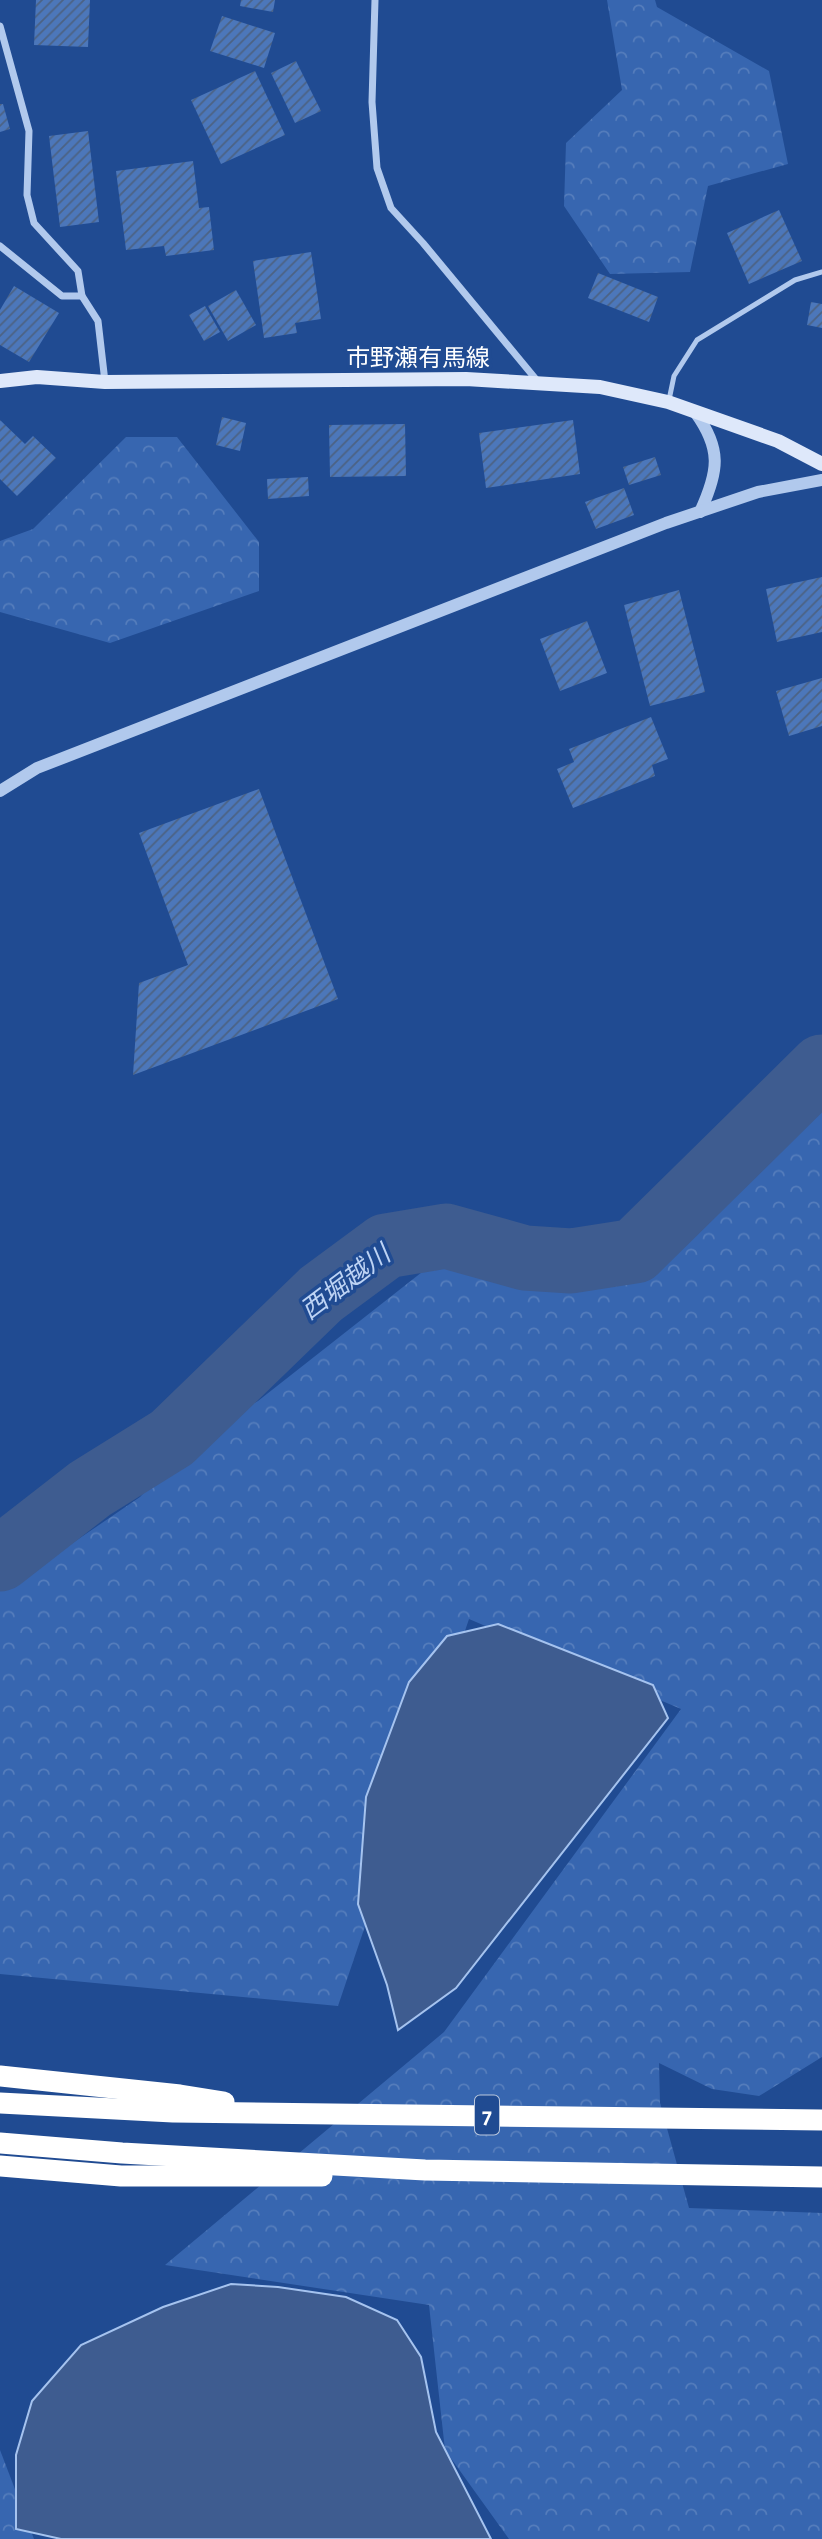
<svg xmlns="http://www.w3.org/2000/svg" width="822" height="2539" font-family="'Alegreya Sans','Noto Sans JP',sans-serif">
  <defs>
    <pattern id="forest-crowns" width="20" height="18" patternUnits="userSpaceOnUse" patternTransform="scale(1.75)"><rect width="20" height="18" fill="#3766b0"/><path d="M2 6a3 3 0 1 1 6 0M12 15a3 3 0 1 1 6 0" fill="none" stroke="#557dbc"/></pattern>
    <pattern id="building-hatch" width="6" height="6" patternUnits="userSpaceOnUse" patternTransform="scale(1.75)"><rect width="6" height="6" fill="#4c77ba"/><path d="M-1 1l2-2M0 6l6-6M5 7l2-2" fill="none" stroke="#4c6283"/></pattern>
  </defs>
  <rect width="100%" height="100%" fill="#204b92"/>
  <!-- forest -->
  <g fill="url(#forest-crowns)">
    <path d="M607,0h48l2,7 112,64 19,93 -80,22 -18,86 -80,2 -46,-68 2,-63 56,-53z"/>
    <path d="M126,437h51l82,105v49l-149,52 -110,-31v-71l33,-12z"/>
    <path d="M822,1099v958l-63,39 -47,-7 -53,-26 1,40 29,105 133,5v326h-313l-64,-89 -16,-145 -264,-40 279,-233 237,-323 -212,-90 -131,387 -338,-32v-398l55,-21 85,-58 60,-64 58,-32 173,-136 234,1 139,-159z"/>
    <path d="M0,2450l34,89h-34z"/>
  </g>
  <!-- water -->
  <g fill="#3e5c90" stroke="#a5c3ef" stroke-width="2">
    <path d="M498,1624l155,61 15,33 -212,270 -58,42 -11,-45 -29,-81 8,-107 43,-115 38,-46z"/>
    <path d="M231,2284l47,3 68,10 51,23 24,37 15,75 55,107h-430l-45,-10v-74l16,-54 49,-56 82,-38z"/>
  </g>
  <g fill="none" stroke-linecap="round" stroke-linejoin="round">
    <!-- river -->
    <path stroke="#3e5c90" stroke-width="65" d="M0,1559l90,-70 82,-51 149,-144 65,-48 60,-10 79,22 46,3 64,-10 187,-184"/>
  </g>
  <!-- building -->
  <g fill="url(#building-hatch)">
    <path d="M36,0h54l-2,47 -54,-2z"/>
    <path d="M241,0h34l-2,12 -33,-6z"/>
    <path d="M222,16l53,17 -11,35 -54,-17z"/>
    <path d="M296,61l25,50 -26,12 -24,-50z"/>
    <path d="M255,71l30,64 -64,29 -30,-64z"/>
    <path d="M0,104h3l7,25 -10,3z"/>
    <path d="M88,131l11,91 -39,5 -11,-91z"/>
    <path d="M193,161l6,47 10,-1 5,43 -48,6 -2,-10 -38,4 -10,-79z"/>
    <path d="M779,210l23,51 -53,23 -22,-51z"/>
    <path d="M311,252l10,67 -26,4 2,10 -33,5 -11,-77z"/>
    <path d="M598,273l60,24 -9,25 -61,-24z"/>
    <path d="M14,286l45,27 -30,49 -29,-17v-35z"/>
    <path d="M236,290l20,35 -28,16 -20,-35z"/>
    <path d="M811,302l11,2v24l-15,-3z"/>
    <path d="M205,306l15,26 -16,9 -15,-26z"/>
    <path d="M222,417l24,6 -6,28 -24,-6z"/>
    <path d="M0,420l25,24 8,-8 23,22 -39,38 -17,-17z"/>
    <path d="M573,420l7,54 -94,14 -7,-55z"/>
    <path d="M405,424l1,52 -76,1 -1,-52z"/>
    <path d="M655,457l6,18 -32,10 -6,-18z"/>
    <path d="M308,477l1,19 -41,3 -1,-20z"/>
    <path d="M624,488l10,27 -38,14 -11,-27z"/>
    <path d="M822,577v55l-45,10 -11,-53z"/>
    <path d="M679,590l26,102 -55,14 -26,-101z"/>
    <path d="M587,621l20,52 -47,18 -20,-52z"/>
    <path d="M822,678v48l-33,10 -13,-45z"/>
    <path d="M651,717l17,42 -16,6 3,11 -82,32 -16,-39 17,-7 -5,-13z"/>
    <path d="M259,789l79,210 -205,76 6,-92 49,-18 -49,-132z"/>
  </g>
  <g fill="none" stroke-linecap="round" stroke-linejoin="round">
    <!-- service -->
    <path stroke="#b1c9ed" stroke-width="5" d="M669,400l5,-24 23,-36 98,-60 27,-8"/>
    <!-- minor -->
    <g stroke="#b1c9ed" stroke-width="7">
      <path d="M375,0l-3,102 5,66 14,40 32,35 116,140"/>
      <path d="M0,26l29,105 -2,64 7,28 44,48 4,25 16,25 7,61"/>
      <path d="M0,246l62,50h20"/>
    </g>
    <!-- tertiary -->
    <g stroke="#b1c9ed" stroke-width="12">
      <path d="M695,412c27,37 24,59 5,100"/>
      <path d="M0,791l37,-23 629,-245 92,-31 64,-12"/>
    </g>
    <!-- secondary -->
    <path stroke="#dee8fa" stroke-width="14" d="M0,381l37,-4 68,5 361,-3 134,8 68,15 110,39 44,23"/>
    <!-- motorway -->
    <g stroke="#fff" stroke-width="21">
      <path d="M0,2076l180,19 44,7"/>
      <path d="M0,2103l173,9 649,8"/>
      <path d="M0,2143l122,10 303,17 397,7"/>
      <path d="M0,2166l121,10h201"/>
    </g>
  </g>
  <g text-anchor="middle" stroke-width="7" stroke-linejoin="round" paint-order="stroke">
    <!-- shield labels -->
    <rect fill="#204b92" stroke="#bcc9de" stroke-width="2" x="475" y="2095.5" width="24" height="39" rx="5"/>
    <g font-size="23" font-weight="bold" fill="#fff">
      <text x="487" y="2123">7</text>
    </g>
    <!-- street labels -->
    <g font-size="24" fill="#fff" stroke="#204b92">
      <text x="418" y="366">市野瀬有馬線</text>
    </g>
    <!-- water labels -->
    <g font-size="26" font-style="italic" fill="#bdd3f4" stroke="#204b92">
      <text transform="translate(345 1282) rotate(-37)" y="9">西堀越川</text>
    </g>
  </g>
</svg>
